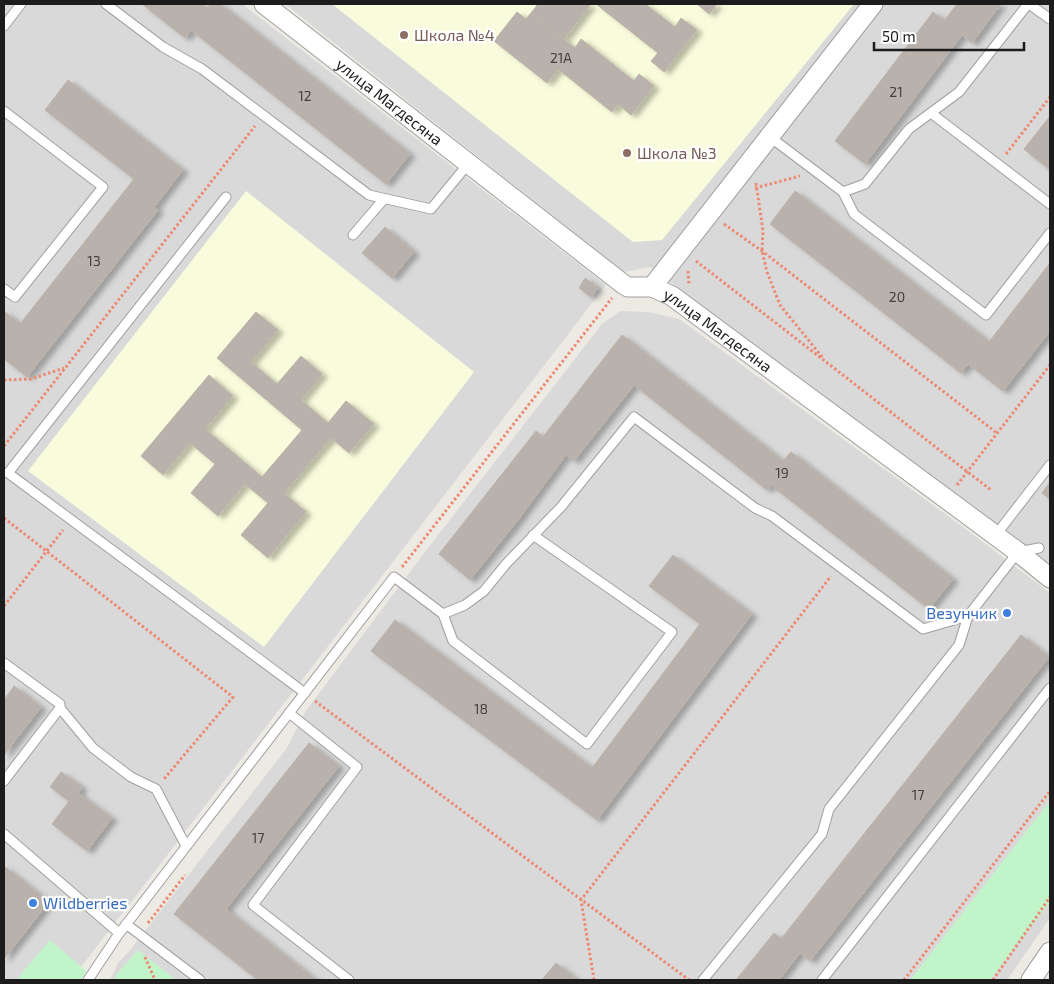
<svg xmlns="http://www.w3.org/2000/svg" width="1054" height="984" font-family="'Exo 2',sans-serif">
  <defs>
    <filter id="shadow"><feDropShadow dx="5.5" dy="3" stdDeviation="2.5" flood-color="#0004"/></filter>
  </defs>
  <rect width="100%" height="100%" fill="#eceae2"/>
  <!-- residential -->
  <g fill="#dad9d9">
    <path d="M4,4h238l364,281 -535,695h-67z"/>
    <path d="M285,4h765v562l-400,-299 -26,5z"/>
    <path d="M620,311l29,1 30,7 288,211 83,63v325l-43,62h-897l8,-17 13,-14 156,-201 18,-36 123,-164 174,-224z"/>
  </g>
  <!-- education -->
  <g fill="#f9fcdc">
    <path d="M332,4h522l-192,236 -29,2z"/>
    <path d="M246,191l228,181 -210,275 -236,-176z"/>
  </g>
  <!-- park -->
  <g fill="#c2f4ca">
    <path d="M1050,801v101l-60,78h-80z"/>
    <path d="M50,940l36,31 -5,9h-65z"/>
    <path d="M138,950l38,30h-62l2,-5z"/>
  </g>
  <!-- building -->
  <g fill="#b9b2ac" stroke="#bdb2a6" filter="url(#shadow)">
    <path d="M142,4h60l5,4 4,-4h9l190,150 -24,30 -195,-154 -6,8z"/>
    <path d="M538,4h53l-27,35 -33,-26z"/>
    <path d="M596,4h49l30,23 6,-9 16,12 -33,42 -13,-11 7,-8z"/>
    <path d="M697,4h20l-8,10z"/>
    <path d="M957,4h44l-29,39 -10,-8 -97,129 -30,-23 98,-129 11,9z"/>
    <path d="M517,12l9,7 5,-6 44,35 6,-9 53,42 5,-7 15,12 -23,29 -13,-11 -6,8 -54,-43 -11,14 -53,-42z"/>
    <path d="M68,80l115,90 -29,37 4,3 -131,167 -23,-18v-48l16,13 114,-145 -89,-69z"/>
    <path d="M1050,116v54l-26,-21z"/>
    <path d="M795,191l194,151 61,-79v68l-47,60 -35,-27 -7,9 -191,-149z"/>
    <path d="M385,227l29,25 -22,26 -30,-25z"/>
    <path d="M585,278l13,10 -7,9 -12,-9z"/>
    <path d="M256,312l22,18 -27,32 26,22 24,-28 21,18 -21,26 27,23 18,-22 28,23 -25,29 -18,-15 -47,55 22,19 -38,46 -27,-23 27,-32 -23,-19 -27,32 -27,-23 24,-29 -25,-21 -27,32 -22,-19 68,-81 24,21 -28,33 57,48 40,-47 -85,-72z"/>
    <path d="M622,335l161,126 8,-9 162,127 -24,30 -158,-124 -4,5 -133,-105 -60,76 -8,-6 -48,65 -48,60 -31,-26 97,-123 7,6z"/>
    <path d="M1050,482v17l-8,-6z"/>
    <path d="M673,555l79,59 -155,206 -226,-169 24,-31 197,148 108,-144 -51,-38z"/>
    <path d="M1021,635l28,22 -239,304 -10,-8 -21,27h-43l38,-47 7,6z"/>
    <path d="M14,686l27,21 -37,48v-55z"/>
    <path d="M309,743l30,23 -113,143 90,71h-58l-84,-66z"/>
    <path d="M61,772l21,15 -4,6 34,25 -25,33 -35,-27 17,-23 -19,-14z"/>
    <path d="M4,866l45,36 -45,57z"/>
    <path d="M556,963l21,17h-35z"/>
  </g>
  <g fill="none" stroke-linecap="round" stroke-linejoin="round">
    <defs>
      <g id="lane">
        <path d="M106,4l57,43 39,22 167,126 62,14 37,-45"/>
        <path d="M1029,4l21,15"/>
        <path d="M4,26l17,-22"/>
        <path d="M4,111l99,76 -88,110 -11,-8"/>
        <path d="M931,113l119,91"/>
        <path d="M770,137l73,55 22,-8 44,-55 50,-37 69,-88"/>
        <path d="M843,192l11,22 132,101 64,-82"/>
        <path d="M226,197l-218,276 297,220"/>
        <path d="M353,235l31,-36"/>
        <path d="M995,536l55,-71"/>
        <path d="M443,614l22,-9 19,-14 22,-27 55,-57 73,-90 121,91 17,8 151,113 45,-13"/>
        <path d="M4,663l56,41v4l-56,73"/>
        <path d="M60,708l33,40 38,29 25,12 30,57"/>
        <path d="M289,713l68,54 -104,138 96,75"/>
        <path d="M4,834l115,99"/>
        <path d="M126,924l74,56"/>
        <path d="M88,980l30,-45 276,-358 49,37 10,27 134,103 85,-112 -139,-97"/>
        <path d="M703,980l119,-146 7,-25 130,-164 9,-29 50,-64 21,-4"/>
        <path d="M822,980l228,-292"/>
      </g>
      <g id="street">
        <path id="s1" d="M264,4l359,280 5,3h24l20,9 346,256 32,26"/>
        <path d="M652,287l221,-283"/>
        <path d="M1031,980l19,-28"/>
      </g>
    </defs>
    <!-- lane casing -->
    <use href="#lane" stroke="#a0a0a0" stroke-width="11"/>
    <!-- street casing -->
    <use href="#street" stroke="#a0a0a0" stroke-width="21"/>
    <!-- path -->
    <g stroke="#ed8973" stroke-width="3" stroke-dasharray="2.5 2.5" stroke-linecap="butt">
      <path d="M1006,154l44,-57"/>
      <path d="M756,183l7,48 -1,20 5,21 13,33 43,53"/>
      <path d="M755,188l45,-12"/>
      <path d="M724,224l38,27 235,182"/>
      <path d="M696,261l295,229"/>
      <path d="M688,271l1,13"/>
      <path d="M4,380l27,-1 33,-11"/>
      <path d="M4,446l251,-320"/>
      <path d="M957,485l93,-120"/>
      <path d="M4,518l229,179 -69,82"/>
      <path d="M402,567l210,-269"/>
      <path d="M4,606l59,-76"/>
      <path d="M315,701l374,279"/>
      <path d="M148,923l37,-48"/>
      <path d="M145,957l10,23"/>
      <path d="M594,980l-13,-80 250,-324"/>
      <path d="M904,980l146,-189"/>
      <path d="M993,980l57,-83"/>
    </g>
    <!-- lane -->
    <use href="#lane" stroke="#fff" stroke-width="9"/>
    <!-- street -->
    <use href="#street" stroke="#fff" stroke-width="19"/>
  </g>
  <!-- markers -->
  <g fill="#8d6e63" stroke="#fff" stroke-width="2">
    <circle cx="404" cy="35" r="5"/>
    <circle cx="627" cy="153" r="5"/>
  </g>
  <g fill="#3f7fe0" stroke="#fff" stroke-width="2">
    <circle cx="1007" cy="613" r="5"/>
    <circle cx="33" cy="903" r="5"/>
  </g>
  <g text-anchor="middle" stroke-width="4.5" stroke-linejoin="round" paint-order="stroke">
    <!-- number labels -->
    <g font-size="14" fill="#434240">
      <text x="561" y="63">21А</text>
      <text x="896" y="97">21</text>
      <text x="305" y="101">12</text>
      <text x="94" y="266">13</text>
      <text x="897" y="302">20</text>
      <text x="782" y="478">19</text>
      <text x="481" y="714">18</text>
      <text x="918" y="800">17</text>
      <text x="258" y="843">17</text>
    </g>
    <!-- education labels -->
    <g font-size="16" fill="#785e54" stroke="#fff" text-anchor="start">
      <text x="414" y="41">Школа №4</text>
      <text x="637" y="159">Школа №3</text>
    </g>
    <!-- street labels -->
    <g font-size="16" fill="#1c1c1c" stroke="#fff">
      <text dy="6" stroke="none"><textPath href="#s1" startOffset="159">улица Магдесяна</textPath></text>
      <text dy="6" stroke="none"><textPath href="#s1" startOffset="564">улица Магдесяна</textPath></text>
    </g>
    <!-- shop labels -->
    <g font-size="16" fill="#366cbe" stroke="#fff" text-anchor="end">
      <text x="997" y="619">Везунчик</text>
      <text x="43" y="909" text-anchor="start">Wildberries</text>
    </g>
  </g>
  <!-- border -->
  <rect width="1054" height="984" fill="none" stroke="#1c1c1c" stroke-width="10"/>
  <!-- scale -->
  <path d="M874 42v8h150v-8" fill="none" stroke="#1c1c1c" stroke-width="2.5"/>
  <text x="882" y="42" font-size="15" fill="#1c1c1c" stroke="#ffffff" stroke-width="4" paint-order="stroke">50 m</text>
</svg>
